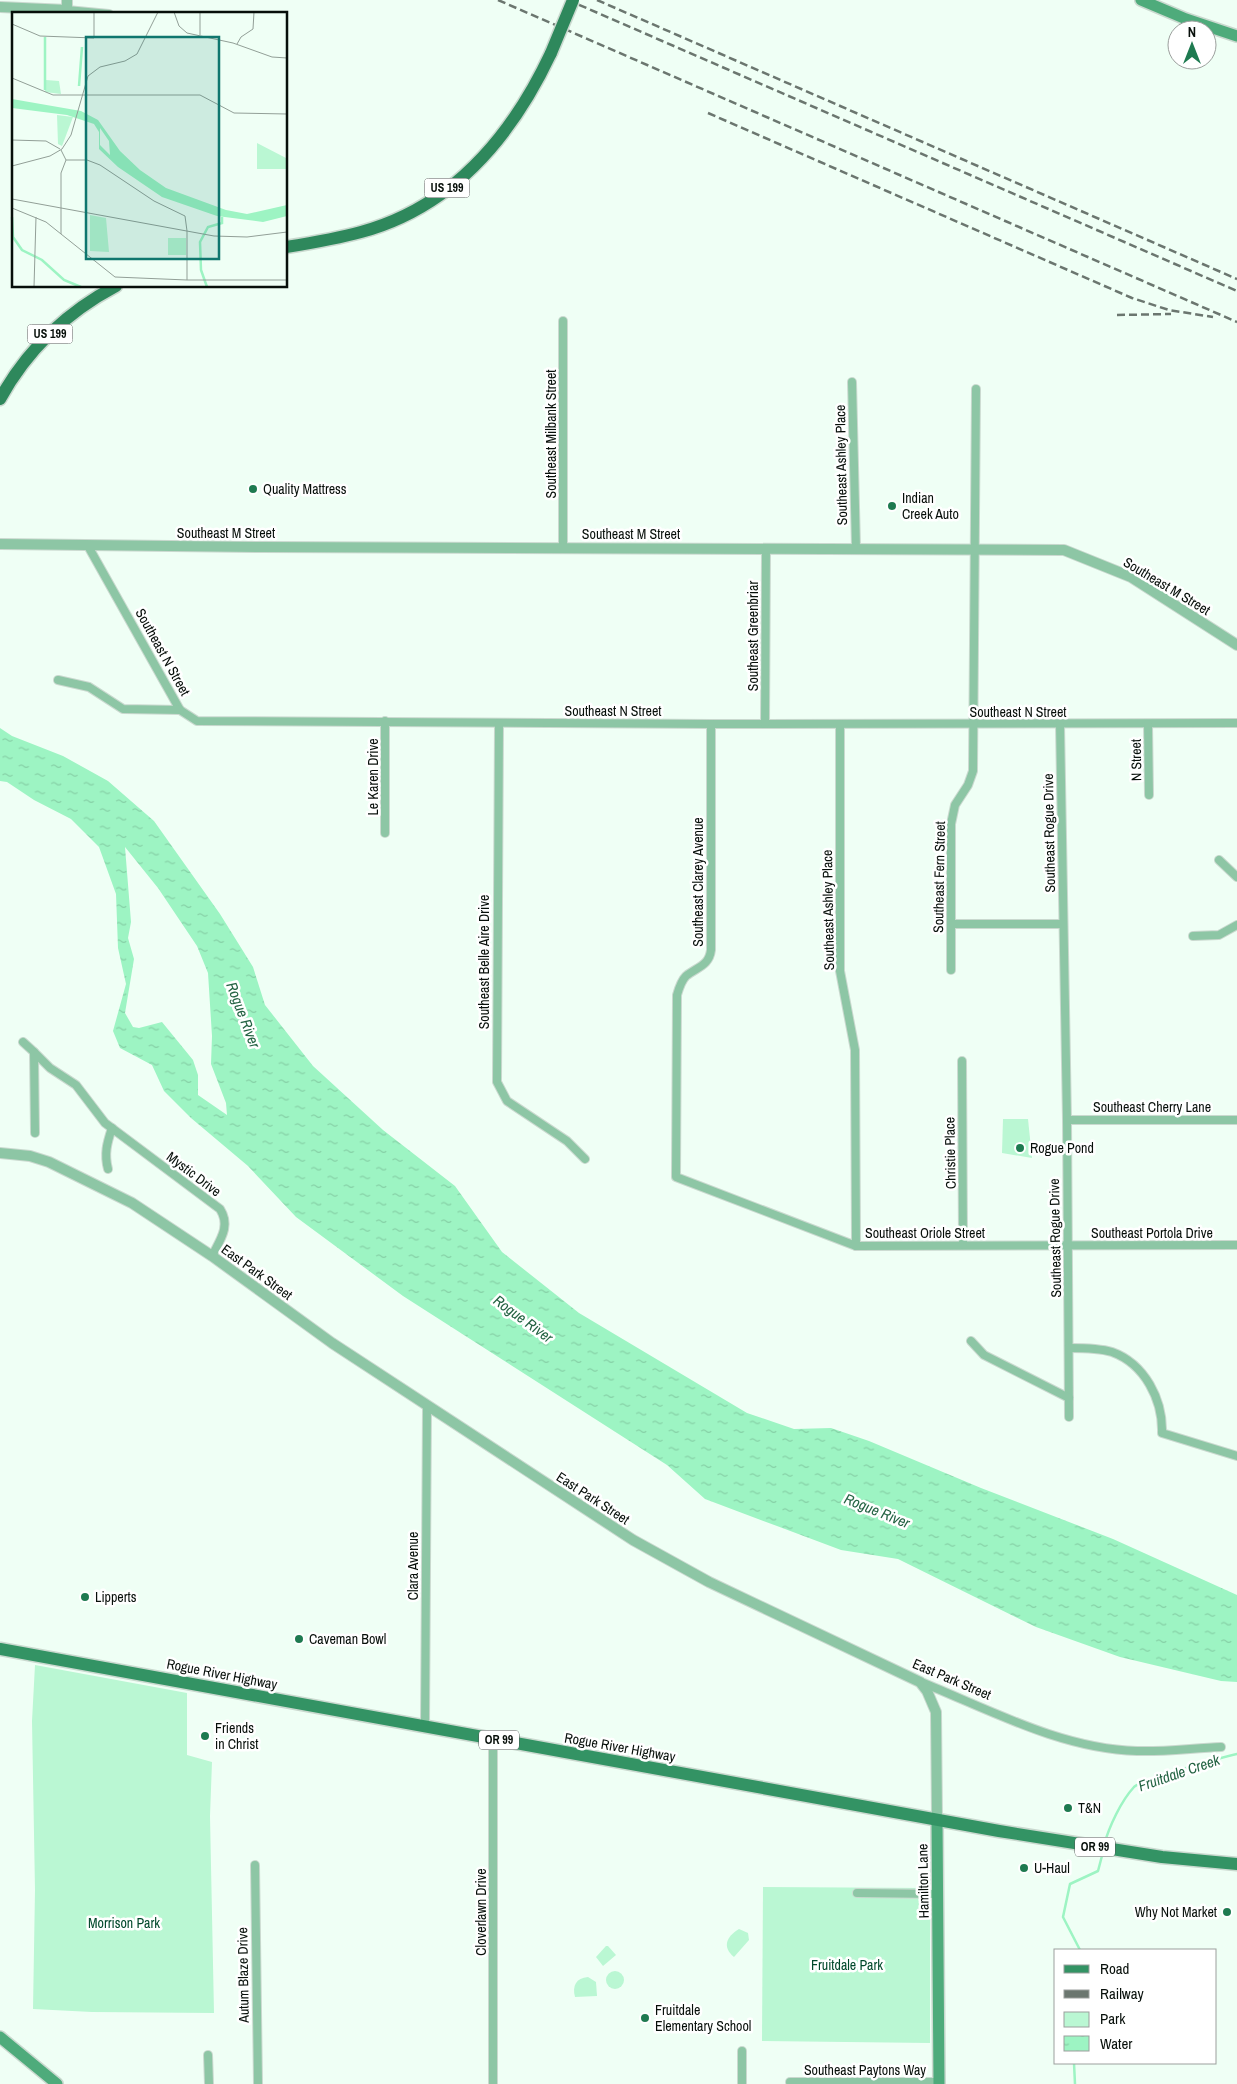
<svg xmlns="http://www.w3.org/2000/svg" width="1237" height="2084" font-family="'Archivo Narrow',sans-serif">
  <defs>
    <pattern id="water-ripples" width="26" height="14" patternUnits="userSpaceOnUse" patternTransform="scale(1.25)"><rect width="26" height="14" fill="#9df4c3"/><path d="M2 4q2-2 4 0t4 0M15 11q2-2 4 0t4 0" fill="none" stroke="#86d0a6"/></pattern>
  </defs>
  <rect width="100%" height="100%" fill="#effff5"/>
  <!-- park -->
  <g fill="#baf7d3">
    <path d="M1003,1119h25l4,39 -30,-5z"/>
    <path d="M35,1665l152,28v62l25,7 -2,54 4,197 -122,-1 -59,-3 2,-119 -3,-169z"/>
    <path d="M763,1887l167,1v155l-168,-2z"/>
    <path d="M739,1929l9,4 1,7 -15,17c-12,-10 -8,-20 5,-28z"/>
    <path d="M606,1946h2l8,9 -13,11 -7,-9z"/>
    <circle cx="615" cy="1980" r="9"/>
    <path d="M588,1977l8,5 1,14 -22,1c-3,-11 1,-19 13,-20z"/>
  </g>
  <!-- water -->
  <path fill="url(#water-ripples)" fill-rule="evenodd" d="M0,728l12,8 51,20 45,25 46,40 66,93 33,53 12,38 48,61 70,64 72,56 47,66 77,61 168,100 47,16 37,-1 38,13 112,47 132,51 124,56v87l-16,-1 -101,-24 -84,-30 -138,-68 -57,-9 -136,-51 -38,-34 -264,-169 -107,-79 -48,-51 -57,-48 -27,-27 -12,-26 -32,-17 -7,-17 13,-47 -8,-36 -2,-54 -17,-47 -28,-28 -37,-19 -27,-18 -7,-1zM125,847l33,41 39,58 11,27 4,63 -1,28 15,39 1,12 -29,-20v-20l-5,-15 -31,-38 -23,6 -6,-1 -8,-14 9,-54 -6,-21 3,-16z"/>
  <g fill="none" stroke-linecap="round" stroke-linejoin="round">
    <!-- stream -->
    <g stroke="#9df4c3" stroke-width="2.5">
      <path d="M1104,1845c5,-18 17,-44 30,-58 7,-7 89,-30 103,-33"/>
      <path d="M1080,1950l-17,-33 7,-33 28,-13 5,-19"/>
      <path d="M1074,2063l1,21"/>
    </g>
    <defs>
      <g id="minor">
        <path d="M67,10l42,4"/>
        <path d="M563,321v226"/>
        <path d="M852,382l4,166"/>
        <path d="M88,546l92,164 17,11 514,3 526,-1"/>
        <path d="M58,680l31,7 34,22 57,1"/>
        <path d="M385,721v112"/>
        <path d="M499,723l-2,359 10,19 60,40 18,18"/>
        <path d="M711,724v226c-2,16 -14,17 -25,26 -5,5 -7,12 -9,19l-1,182 180,69 381,-1"/>
        <path d="M765,724l1,-176"/>
        <path d="M840,724v247l15,79 1,196"/>
        <path d="M1060,724l7,396 2,297"/>
        <path d="M1148,724l1,71"/>
        <path d="M1219,860l18,17"/>
        <path d="M951,924h112"/>
        <path d="M1193,936l26,-1 18,-10"/>
        <path d="M951,970v-146l4,-19 13,-20 5,-14 3,-382"/>
        <path d="M23,1042l11,10"/>
        <path d="M962,1061l1,184"/>
        <path d="M1067,1120h170"/>
        <path d="M35,1133l-1,-81 16,16 26,17 29,38 115,86c11,17 0,31 -8,47"/>
        <path d="M108,1169c-4,-15 -1,-26 4,-41"/>
        <path d="M971,1341l13,14 85,43"/>
        <path d="M1069,1348c14,0 30,0 43,4 33,12 51,48 50,81l75,23"/>
        <path d="M921,1682c69,28 141,67 216,69 26,1 57,-3 84,-4"/>
        <path d="M425,1726l2,-320"/>
        <path d="M255,1865l3,219"/>
        <path d="M857,1893l81,1"/>
        <path d="M742,2051v33"/>
        <path d="M208,2055l1,29"/>
        <path d="M790,2082h149"/>
        <path d="M493,2084v-345"/>
      </g>
      <g id="tertiary">
        <path d="M0,7l67,3v-10"/>
        <path d="M0,544l263,3 801,3 67,27 106,68"/>
        <path d="M0,1153l30,3 19,6 83,41 80,53 120,87 301,197 76,42 211,100 7,9 9,21 1,108"/>
      </g>
      <g id="secondary">
        <path d="M1141,0l45,19 51,17"/>
        <path d="M937,1820l2,264"/>
        <path d="M0,2037l57,47"/>
      </g>
      <path id="primary" d="M0,1649l999,182 163,26 75,7"/>
      <g id="trunk">
        <path d="M286,247c25,-4 50,-8 75,-15 92,-25 151,-96 190,-179"/>
        <path d="M0,399c27,-49 67,-87 116,-113"/>
      </g>
    </defs>
    <!-- minor casing -->
    <use href="#minor" stroke="#cad9cf" stroke-width="10"/>
    <!-- tertiary casing -->
    <use href="#tertiary" stroke="#cad9cf" stroke-width="12"/>
    <!-- secondary casing -->
    <use href="#secondary" stroke="#cad9cf" stroke-width="14"/>
    <!-- primary casing -->
    <use href="#primary" stroke="#cad9cf" stroke-width="15"/>
    <!-- trunk casing -->
    <use href="#trunk" stroke="#cad9cf" stroke-width="15"/>
    <!-- minor -->
    <use href="#minor" stroke="#8dc6a5" stroke-width="8"/>
    <!-- tertiary -->
    <use href="#tertiary" stroke="#8dc6a5" stroke-width="10"/>
    <!-- secondary -->
    <use href="#secondary" stroke="#4eab7b" stroke-width="11"/>
    <!-- primary -->
    <use href="#primary" stroke="#339364" stroke-width="12"/>
    <!-- trunk -->
    <use href="#trunk" stroke="#2e885c" stroke-width="12"/>
    <!-- rail -->
    <g stroke="#6b766f" stroke-width="2.5" stroke-dasharray="8 4" stroke-linecap="butt">
      <path d="M498,0l739,322"/>
      <path d="M568,0l669,291"/>
      <path d="M597,0l640,279"/>
      <path d="M708,113l424,185 37,12 44,7"/>
      <path d="M1117,315l54,-1"/>
    </g>
    <defs>
      <path id="trunk-bridge" d="M551,53l22,-53"/>
    </defs>
    <!-- trunk-bridge casing -->
    <use href="#trunk-bridge" stroke="#cad9cf" stroke-width="15" stroke-linecap="butt"/>
    <!-- trunk-bridge -->
    <use href="#trunk-bridge" stroke="#2e885c" stroke-width="12"/>
  </g>
  <!-- markers -->
  <g fill="#1e7a50" stroke="#fff" stroke-width="2">
    <circle cx="253" cy="489" r="5"/>
    <circle cx="892" cy="506" r="5"/>
    <circle cx="1020" cy="1148" r="5"/>
    <circle cx="85" cy="1597" r="5"/>
    <circle cx="299" cy="1639" r="5"/>
    <circle cx="205" cy="1736" r="5"/>
    <circle cx="1068" cy="1808" r="5"/>
    <circle cx="1024" cy="1868" r="5"/>
    <circle cx="1227" cy="1912" r="5"/>
    <circle cx="645" cy="2018" r="5"/>
  </g>
  <g text-anchor="middle" stroke-width="5" stroke-linejoin="round" paint-order="stroke">
    <!-- shield labels -->
    <g fill="#fff" stroke="#515754" stroke-width="1">
      <rect x="424.5" y="178.5" width="45" height="19" rx="4"/>
      <rect x="27.5" y="324.5" width="45" height="19" rx="4"/>
      <rect x="479" y="1730.5" width="40" height="19" rx="4"/>
      <rect x="1075" y="1837.5" width="40" height="19" rx="4"/>
    </g>
    <g font-size="12" font-weight="bold" fill="#070f0a">
      <text x="447" y="192">US 199</text>
      <text x="50" y="338">US 199</text>
      <text x="499" y="1744">OR 99</text>
      <text x="1095" y="1851">OR 99</text>
    </g>
    <!-- street labels -->
    <g font-size="14" fill="#070f0a" stroke="#fff">
      <text transform="translate(551 434) rotate(-90)" y="5">Southeast Milbank Street</text>
      <text transform="translate(841 465) rotate(-91)" y="5">Southeast Ashley Place</text>
      <text x="226" y="538">Southeast M Street</text>
      <text x="631" y="539">Southeast M Street</text>
      <text transform="translate(1167 586) rotate(31)" y="5">Southeast M Street</text>
      <text transform="translate(753 636) rotate(-90)" y="5">Southeast Greenbriar</text>
      <text transform="translate(163 652) rotate(61)" y="5">Southeast N Street</text>
      <text x="613" y="716">Southeast N Street</text>
      <text x="1018" y="717">Southeast N Street</text>
      <text transform="translate(1136 760) rotate(-91)" y="5">N Street</text>
      <text transform="translate(373 777) rotate(-90)" y="5">Le Karen Drive</text>
      <text transform="translate(1049 833) rotate(-91)" y="5">Southeast Rogue Drive</text>
      <text transform="translate(939 877) rotate(-89)" y="5">Southeast Fern Street</text>
      <text transform="translate(698 882) rotate(-90)" y="5">Southeast Clarey Avenue</text>
      <text transform="translate(828 910) rotate(-91)" y="5">Southeast Ashley Place</text>
      <text transform="translate(484 962) rotate(-90)" y="5">Southeast Belle Aire Drive</text>
      <text x="1152" y="1112">Southeast Cherry Lane</text>
      <text transform="translate(950 1153) rotate(-91)" y="5">Christie Place</text>
      <text transform="translate(194 1174) rotate(37)" y="5">Mystic Drive</text>
      <text x="925" y="1238">Southeast Oriole Street</text>
      <text x="1152" y="1238">Southeast Portola Drive</text>
      <text transform="translate(1055 1238) rotate(-91)" y="5">Southeast Rogue Drive</text>
      <text transform="translate(257 1272) rotate(36)" y="5">East Park Street</text>
      <text transform="translate(593 1498) rotate(33)" y="5">East Park Street</text>
      <text transform="translate(413 1566) rotate(-90)" y="5">Clara Avenue</text>
      <text transform="translate(222 1674) rotate(11)" y="5">Rogue River Highway</text>
      <text transform="translate(952 1679) rotate(23)" y="5">East Park Street</text>
      <text transform="translate(620 1747) rotate(10)" y="5">Rogue River Highway</text>
      <text transform="translate(923 1881) rotate(-91)" y="5">Hamilton Lane</text>
      <text transform="translate(481 1912) rotate(-90)" y="5">Cloverlawn Drive</text>
      <text transform="translate(243 1975) rotate(-91)" y="5">Autum Blaze Drive</text>
      <text x="865" y="2075">Southeast Paytons Way</text>
    </g>
    <!-- poi labels -->
    <g font-size="14" fill="#070f0a" stroke="#fff" text-anchor="start">
      <text x="263" y="494">Quality Mattress</text>
      <text x="902" y="503">Indian<tspan x="902" dy="16">Creek Auto</tspan></text>
      <text x="1030" y="1153">Rogue Pond</text>
      <text x="95" y="1602">Lipperts</text>
      <text x="309" y="1644">Caveman Bowl</text>
      <text x="215" y="1733">Friends<tspan x="215" dy="16">in Christ</tspan></text>
      <text x="1078" y="1813">T&amp;N</text>
      <text x="1034" y="1873">U-Haul</text>
      <text x="1217" y="1917" text-anchor="end">Why Not Market</text>
      <text x="655" y="2015">Fruitdale<tspan x="655" dy="16">Elementary School</tspan></text>
    </g>
    <!-- park labels -->
    <g font-size="14" fill="#00482a" stroke="#fff">
      <text x="124" y="1928">Morrison Park</text>
      <text x="847" y="1970">Fruitdale Park</text>
    </g>
    <!-- water labels -->
    <g font-size="15" font-style="italic" fill="#246343" stroke="#fff">
      <text transform="translate(243 1015) rotate(69)" y="5">Rogue River</text>
      <text transform="translate(523 1319) rotate(36)" y="5">Rogue River</text>
      <text transform="translate(877 1511) rotate(22)" y="5">Rogue River</text>
      <text transform="translate(1179 1773) rotate(-19)" y="5">Fruitdale Creek</text>
    </g>
  </g>
  <!-- overview -->
  <g transform="translate(12 12)">
    <rect width="275" height="275" fill="#effff5"/>
    <path d="M34,68l13,1 2,13 -16,-2zM45,103l16,2 -11,29 -4,-2zM245,131l29,15v11h-29zM78,203l16,3 3,34 -19,-1zM156,226h18v17h-18z" fill="#baf7d3"/>
    <path d="M0,87l69,12 17,9 22,31 20,19 26,18 60,22 21,4 40,-9v11l-24,6 -46,-6 -55,-19 -44,-30 -19,-18v-17l-5,-8 -27,-9 -55,-7zM88,116l9,13 1,14 -10,-10z" fill="#9df4c3" fill-rule="evenodd"/>
    <path fill="none" stroke="#9df4c3" stroke-width="2.5" d="M33,25v53M67,74l3,-39M0,205l1,20 9,13 20,10 22,20 17,7M195,275l-6,-17 -1,-28 8,-15 14,-4v-6"/>
    <path fill="none" stroke="#929f97" stroke-width="1" d="M162,0l5,14 8,7 46,10 39,14 15,1M188,0v23M0,12l28,12 54,2v-26M225,32l4,-7 12,-8 1,-17M0,66l41,17h147l34,18 53,1M0,128l34,1 14,8M49,138l5,10 -5,13v61l54,43 72,3v-49M54,148h21l13,5 54,36 31,15 2,15M0,154l38,-10 12,-7 9,-14 17,-59 12,-9 25,-6 12,-7 21,-42M0,187l202,37 33,1 40,-5M0,196l34,14 15,12M175,268h100M22,275l2,-70"/>
    <path fill="#0f766e" fill-opacity="0.15" stroke="#0f766e" stroke-width="2.5" d="M74,25h133v222h-133z"/>
    <rect width="275" height="275" fill="none" stroke="#070f0a" stroke-width="2.5"/>
  </g>
  <!-- legend -->
  <rect x="1054" y="1949" width="162" height="115" fill="#ffffff" stroke="#9c9f9d"/>
  <rect x="1064" y="1965" width="25" height="8" fill="#339364" stroke="#9c9f9d"/>
  <text x="1100" y="1974" font-size="15" fill="#070f0a">Road</text>
  <rect x="1064" y="1990" width="25" height="8" fill="#6b766f" stroke="#9c9f9d"/>
  <text x="1100" y="1999" font-size="15" fill="#070f0a">Railway</text>
  <rect x="1064" y="2012" width="25" height="15" fill="#baf7d3" stroke="#9c9f9d"/>
  <text x="1100" y="2024" font-size="15" fill="#070f0a">Park</text>
  <rect x="1064" y="2036" width="25" height="15" fill="url(#water-ripples)" stroke="#9c9f9d"/>
  <text x="1100" y="2049" font-size="15" fill="#070f0a">Water</text>
  <!-- north arrow -->
  <g transform="translate(1192 45)"><circle r="24" fill="#ffffff" stroke="#9c9f9d"/>
  <path d="M0-4L9 19L0 12L-9 19Z" fill="#1e7a50"/>
  <text y="-8" font-size="14" font-weight="bold" text-anchor="middle" fill="#070f0a">N</text>
  </g>
</svg>
